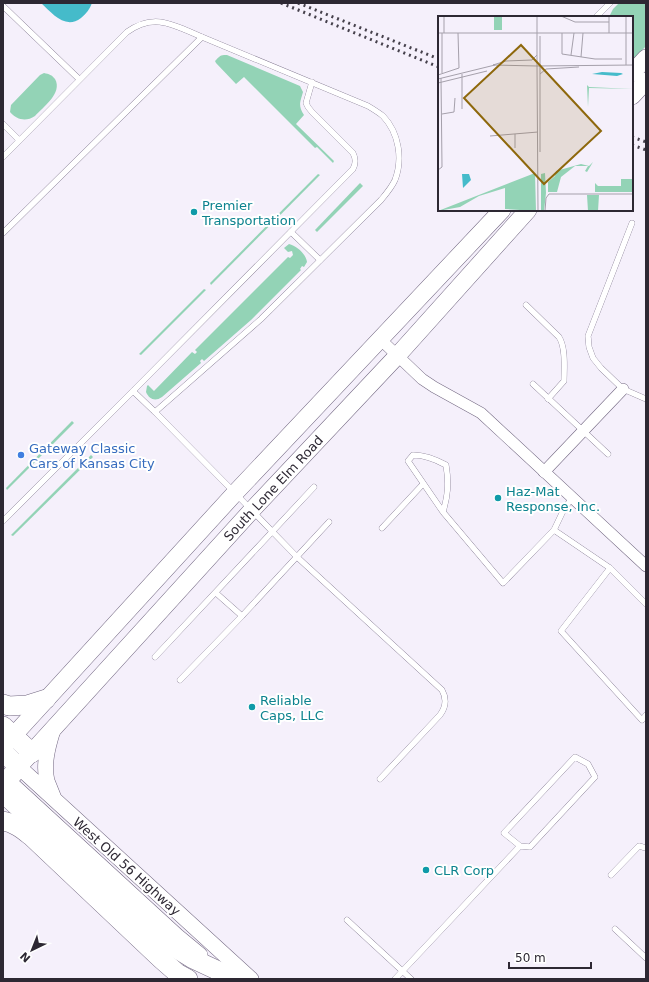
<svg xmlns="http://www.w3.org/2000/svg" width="649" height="982" font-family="'DejaVu Sans',sans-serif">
  <rect width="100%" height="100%" fill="#f5f0fb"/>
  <!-- green -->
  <g fill="#93d3b6">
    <path d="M619,3h27v43l-14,15v-44h-23l4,-8z"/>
    <path d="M224,55h3l73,31 3,6c-3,11 -5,13 1,23l-8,9 38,37 -1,2 -16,-16 -2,1 -71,-71 -8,7 -20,-21 -1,-2c3,-3 5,-6 9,-6z"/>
    <path d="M44,73c5,1 8,2 11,6 8,14 -12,28 -20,37 -9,6 -18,4 -25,-4l1,-7 29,-30z"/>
    <path d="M318,174l2,1 -109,110 -1,-2z"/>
    <path d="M360,183l3,3 -46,46 -2,-2z"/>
    <path d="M289,244c8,2 17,10 18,18l-3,5 -2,-1 -2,3 1,1 -50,50 -47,41 -2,-2 -2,2 1,2 -39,34c-7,5 -13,2 -16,-5l1,-6 1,-1 6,6 38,-39 3,2 2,-2 -2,-2 93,-93 2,1 3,-3 -1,-4 -4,1 -4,-4z"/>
    <path d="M204,289l2,1 -65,65 -2,-1z"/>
    <path d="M72,421l2,2 -67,67 -1,-2z"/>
    <path d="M91,455l2,2 -2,2 -78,77 -2,-1z"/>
  </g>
  <!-- water -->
  <path fill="#45bbca" d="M41,3h51c-2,6 -6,11 -11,15 -16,12 -29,-5 -40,-15z"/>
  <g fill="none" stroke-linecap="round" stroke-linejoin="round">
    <defs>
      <g id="lane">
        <path d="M3,6l76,73"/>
        <path d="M596,17l14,-14"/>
        <path d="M3,124l16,16"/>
        <path d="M3,157l124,-125c27,-20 47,-7 75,5"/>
        <path d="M632,223l-44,113 1,11 4,11 8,10 22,21 23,10"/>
        <path d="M291,232l29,28"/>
        <path d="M3,233l199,-196 166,69c5,3 10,6 15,10 16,17 20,43 12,64 -3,7 -9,14 -14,20l-120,119 -106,93"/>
        <path d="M526,305l33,32c7,11 5,31 5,44l-16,18"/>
        <path d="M533,384l75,70"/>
        <path d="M133,391l220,-222c3,-6 3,-10 0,-16l-41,-41 -4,-5 -2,-4 6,-21"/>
        <path d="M443,512c5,-17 6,-29 3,-47 -11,-6 -21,-10 -33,-10l-5,6 35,51 60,71 51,-53 56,38 36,36"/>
        <path d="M3,521l130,-130 22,21 80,81 62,64 145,133c5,9 4,17 -2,25l-60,64"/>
        <path d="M382,528l41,-44"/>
        <path d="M554,530l10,-21 8,-11"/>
        <path d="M610,568l-49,63 81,89 4,-5"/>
        <path d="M216,593l26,23"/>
        <path d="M155,657l159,-170"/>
        <path d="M180,680l62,-64 87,-94"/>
        <path d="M611,875l28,-29 7,2"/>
        <path d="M347,920l64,59"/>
        <path d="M615,929l31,29"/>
        <path d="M395,979l125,-133 10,1 65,-70 -7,-13 -13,-7 -71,76 16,13"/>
      </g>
      <g id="street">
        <path d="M380,339l42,40 12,8 47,26 165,153"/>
        <path d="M544,472l79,-83"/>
      </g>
      <g id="secondary">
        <path d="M53,730c-5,16 -10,34 -6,51 2,5 4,10 6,15"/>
        <path d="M19,767l232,212"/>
        <path d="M7,780l170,156 23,19"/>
      </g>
      <g id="primary">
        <path d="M632,73l14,-15"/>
        <path d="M632,96l14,-15"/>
        <path d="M3,747l232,-254 267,-283"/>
        <path d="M23,762l229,-252 145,-154 131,-146"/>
      </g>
      <g id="highway">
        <path d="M3,704l6,2 18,-1 19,-6"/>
        <path d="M3,726l29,27"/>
        <path d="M3,752l16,15 -16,18"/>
        <path d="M3,793l151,139 18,14 21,13 43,20"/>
        <path d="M3,821c12,2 20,9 29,16l129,122 16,14 11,6"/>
      </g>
    </defs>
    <!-- lane casing -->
    <use href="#lane" stroke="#736882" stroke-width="6"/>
    <!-- street casing -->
    <use href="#street" stroke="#736882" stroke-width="12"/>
    <!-- secondary casing -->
    <use href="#secondary" stroke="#736882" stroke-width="16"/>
    <!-- primary casing -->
    <use href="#primary" stroke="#736882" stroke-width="18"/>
    <!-- highway casing -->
    <use href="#highway" stroke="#736882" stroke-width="20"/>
    <!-- lane -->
    <use href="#lane" stroke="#fff" stroke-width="5.5"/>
    <!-- street -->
    <use href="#street" stroke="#fff" stroke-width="11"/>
    <!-- secondary -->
    <use href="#secondary" stroke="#fff" stroke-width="15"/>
    <!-- primary -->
    <use href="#primary" stroke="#fff" stroke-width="17"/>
    <!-- highway -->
    <use href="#highway" stroke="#fff" stroke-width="19"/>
    <!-- rail -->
    <g stroke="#46414c" stroke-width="3" stroke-dasharray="2 4" stroke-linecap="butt">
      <path d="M281,3l158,64"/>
      <path d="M298,3l141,56"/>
      <path d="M632,137l14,5"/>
      <path d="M632,145l14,5"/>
    </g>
  </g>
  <!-- markers -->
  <g fill="#0f9aa8" stroke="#fff" stroke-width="1.5">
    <circle cx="194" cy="212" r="4"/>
    <circle cx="498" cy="498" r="4"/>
    <circle cx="252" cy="707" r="4"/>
    <circle cx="426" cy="870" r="4"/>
  </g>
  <circle fill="#3f7fe0" stroke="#fff" stroke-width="1.5" cx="21" cy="455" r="4"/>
  <g text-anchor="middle" stroke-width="4" stroke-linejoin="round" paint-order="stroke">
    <!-- culture labels -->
    <g font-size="13" fill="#0d838f" stroke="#fff" text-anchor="start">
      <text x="202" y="210">Premier<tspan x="202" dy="15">Transportation</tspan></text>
      <text x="506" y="496">Haz-Mat<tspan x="506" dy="15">Response, Inc.</tspan></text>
      <text x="260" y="705">Reliable<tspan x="260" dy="15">Caps, LLC</tspan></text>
      <text x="434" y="875">CLR Corp</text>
    </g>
    <!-- shop labels -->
    <g font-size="13" fill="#366cbe" stroke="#fff" text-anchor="start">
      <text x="29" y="453">Gateway Classic<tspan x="29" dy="15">Cars of Kansas City</tspan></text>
    </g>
    <!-- street labels -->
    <g font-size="13" fill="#2d2833" stroke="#fff">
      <text transform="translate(273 488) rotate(-47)" y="5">South Lone Elm Road</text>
      <text transform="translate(127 866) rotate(42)" y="5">West Old 56 Highway</text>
    </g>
  </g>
  <!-- overview -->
  <g transform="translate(438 16)">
    <rect width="195" height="195" fill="#f5f0fb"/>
    <path d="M56,0h8v14h-8zM149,69l2,2 44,2 -44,-1 -1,19zM155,146l-6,10 -2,-1 3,-5h-13l-14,11 -4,15h-9v-10l7,-6 1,-5 25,-7 8,2zM97,157l1,38 -31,-2v-21l-26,8 -19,11 -22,4zM107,157l1,20 -2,18h-3v-37zM183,163h12v13h-38v-9l3,3h23zM149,179h12l-1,16h-10z" fill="#93d3b6"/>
    <path d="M164,56l19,1 2,1 -6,2 -25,-2zM24,158h7l2,6 -8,8z" fill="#45bbca"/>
    <path fill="none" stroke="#a5a0ab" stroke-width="1" d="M99,0v50l96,-1M123,0l14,6h34M171,0v17M188,0v49M0,17h195M4,17v40M6,17v-17M124,17v21l33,5h27M133,39l3,-22M143,41l2,-24M55,49l44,1 1,145M55,49l13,-4 26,-1 5,-5M102,50v86M102,50v-30M24,58v35M102,58l6,-5 33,-2M0,59l21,-7 -1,-35M0,63l57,-14M0,67l49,-12M4,98l12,-2 1,-14M52,120l48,-4M77,132v-14M0,154l4,-3 -1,-89M107,195l1,-13 3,-4h84"/>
    <path fill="#8e680c" fill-opacity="0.15" stroke="#8e680c" stroke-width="2" d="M83,29l80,86 -57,53 -80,-86z"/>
    <rect width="195" height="195" fill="none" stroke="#2d2833" stroke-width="2"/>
  </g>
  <!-- border -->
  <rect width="649" height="982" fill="none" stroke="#2d2833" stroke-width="8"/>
  <!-- north arrow -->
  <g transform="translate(32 950) rotate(223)" stroke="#ffffff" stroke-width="3" paint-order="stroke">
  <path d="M0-3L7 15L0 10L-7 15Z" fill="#2d2833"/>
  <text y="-6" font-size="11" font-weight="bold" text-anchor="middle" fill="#2d2833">N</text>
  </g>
  <!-- scale -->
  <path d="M509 962v6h82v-6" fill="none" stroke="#2d2833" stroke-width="2"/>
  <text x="515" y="962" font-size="12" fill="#2d2833" stroke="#ffffff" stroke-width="3" paint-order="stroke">50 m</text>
</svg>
